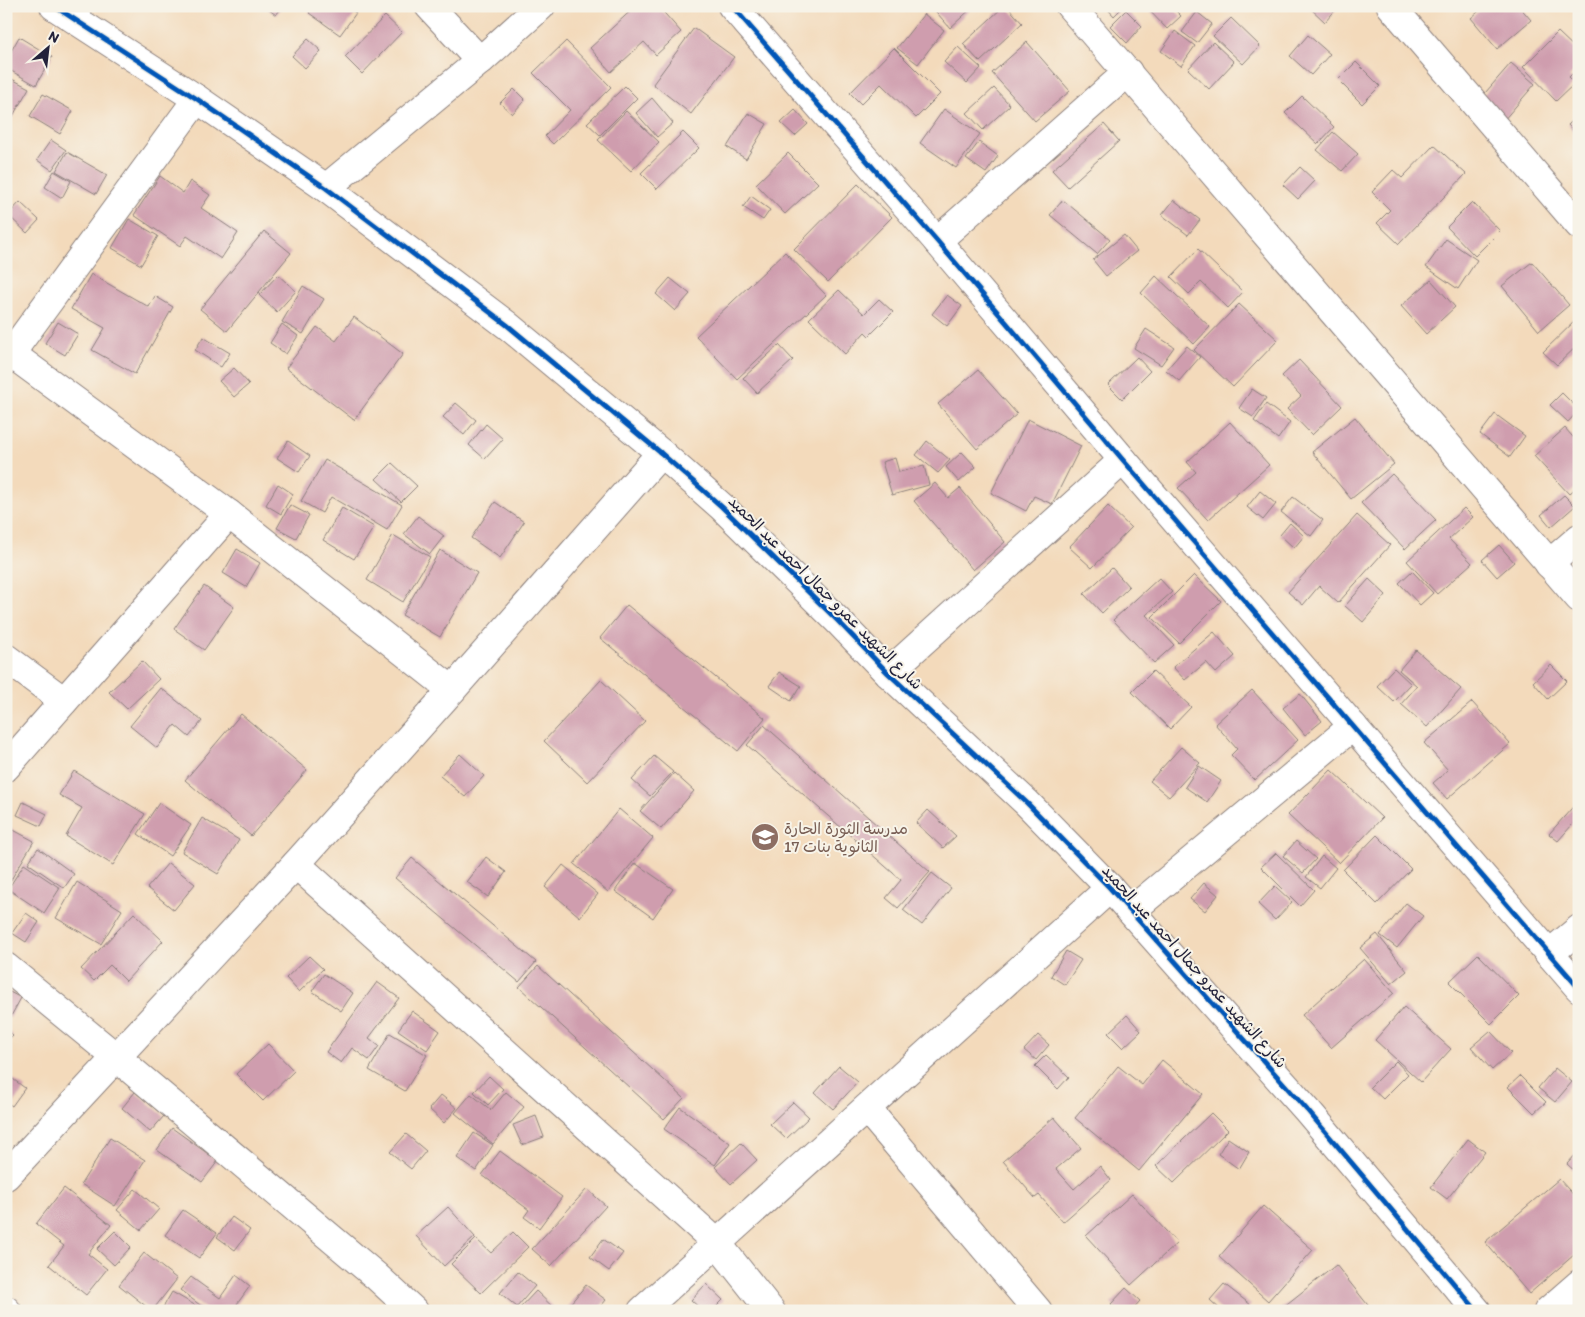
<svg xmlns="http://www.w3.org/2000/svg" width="1585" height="1317" font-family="Itim,'Playpen Sans Arabic',sans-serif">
  <rect width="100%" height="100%" fill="#f7f3e8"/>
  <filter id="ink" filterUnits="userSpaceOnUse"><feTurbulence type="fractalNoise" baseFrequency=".02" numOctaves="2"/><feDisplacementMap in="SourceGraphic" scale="10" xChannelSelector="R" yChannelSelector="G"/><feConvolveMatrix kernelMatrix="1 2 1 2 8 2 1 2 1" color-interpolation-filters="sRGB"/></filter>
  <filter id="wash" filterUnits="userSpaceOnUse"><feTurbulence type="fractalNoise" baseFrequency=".0096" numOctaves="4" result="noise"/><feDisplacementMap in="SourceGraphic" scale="20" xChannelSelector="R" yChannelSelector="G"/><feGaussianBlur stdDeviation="1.12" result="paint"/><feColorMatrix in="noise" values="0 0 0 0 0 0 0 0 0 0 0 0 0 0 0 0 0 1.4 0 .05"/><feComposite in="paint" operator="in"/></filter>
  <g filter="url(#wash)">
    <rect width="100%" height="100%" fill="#f3dabb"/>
    <g id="blocks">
      <!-- building -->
      <g fill="#cf9dae">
        <path d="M264,6h19l-7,9z"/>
        <path d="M314,6h31l11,7 -16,22 -31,-22z"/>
        <path d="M352,6h11l-4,5z"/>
        <path d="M636,6h22l23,26 -25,23 -12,-13 -33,30 -21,-24z"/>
        <path d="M931,6h43l-24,22z"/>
        <path d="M1004,6h3l15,17 -42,39 -17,-18z"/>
        <path d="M1105,6h19l-10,10z"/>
        <path d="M1145,6h26l10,10 -14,13z"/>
        <path d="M1308,6h31l-14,16z"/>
        <path d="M1485,6h34l12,14 -34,29 -26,-31z"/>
        <path d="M1126,10l16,16 -15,17 -17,-17z"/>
        <path d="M1197,12l15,12 -15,19 -15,-11z"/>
        <path d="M924,14l20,16 -26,34 -21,-16z"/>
        <path d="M385,16l17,16 -40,42 -17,-17z"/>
        <path d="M1231,18l29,28 -17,18 -30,-28z"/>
        <path d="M694,28l40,29 -43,57 -38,-30z"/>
        <path d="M1175,31l20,15 -14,20 -20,-15z"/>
        <path d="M1558,32l21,20v15l-10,10 6,6 -19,18 -33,-34z"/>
        <path d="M1308,35l22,19 -19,21 -21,-19z"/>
        <path d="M19,37l33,20 -16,28 -30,-17v-8z"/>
        <path d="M308,39l13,12 -16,17 -13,-12z"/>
        <path d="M566,41l45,46 -58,57 -8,-8 25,-26 -37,-37z"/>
        <path d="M1027,42l43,49 -35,30 -43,-48z"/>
        <path d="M1213,42l21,20 -25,27 -21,-20z"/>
        <path d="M958,47l23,21 -14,15 -23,-21z"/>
        <path d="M894,48l46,46 -24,24 -35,-34 -20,20 -11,-11z"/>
        <path d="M1356,62l24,24 -18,18 -24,-24z"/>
        <path d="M1511,63l24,21 -32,37 -24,-21z"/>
        <path d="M6,76l23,12 -23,40z"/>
        <path d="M625,86l12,12 -37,37 -13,-12z"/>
        <path d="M994,88l16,17 -27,25 -16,-17z"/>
        <path d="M514,89l11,11 -13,14 -12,-11z"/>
        <path d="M43,94l30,17 -13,23 -30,-18z"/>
        <path d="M1302,96l32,31 -16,17 -33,-31z"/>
        <path d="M652,98l21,25 -16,14 -21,-24z"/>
        <path d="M944,109l36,25 -24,34 -36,-25z"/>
        <path d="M795,110l13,14 -13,12 -14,-13z"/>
        <path d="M626,111l33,31 -28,29 -33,-31z"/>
        <path d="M748,113l19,11 -21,35 -19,-12z"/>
        <path d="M1579,115v22l-11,-12z"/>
        <path d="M1104,124l15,17 -51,46 -16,-17z"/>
        <path d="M683,132l16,16 -42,41 -16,-16z"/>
        <path d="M1333,132l25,22 -16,17 -25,-21z"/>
        <path d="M51,140l15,10 -14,20 -15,-10z"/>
        <path d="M979,142l19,14 -12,17 -20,-14z"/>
        <path d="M1434,145l32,29 -67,70 -22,-21 13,-13 -18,-18 21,-22 9,8z"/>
        <path d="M67,152l40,23 -11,19 -40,-23z"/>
        <path d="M788,153l30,30 -33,31 -29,-30z"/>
        <path d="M1300,167l15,14 -17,18 -15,-14z"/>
        <path d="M54,171l17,10 -9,17 -17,-11z"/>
        <path d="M160,176l23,17 7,-12 20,14 -9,13 37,25 -17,26 -34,-23 -7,10 -46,-31z"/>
        <path d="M858,184l34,33 -64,65 -34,-33z"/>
        <path d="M751,196l19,14 -7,10 -20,-13z"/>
        <path d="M1063,200l47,39 -13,15 -47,-39z"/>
        <path d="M1174,200l26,20 -12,15 -26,-20z"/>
        <path d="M20,202l19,18 -12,13 -19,-18z"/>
        <path d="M1472,202l28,29 -25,25 -28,-29z"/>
        <path d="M129,219l29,17 -17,29 -29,-17z"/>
        <path d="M264,231l27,22 -64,78 -27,-22z"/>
        <path d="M1124,235l13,16 -31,25 -13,-16z"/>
        <path d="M1446,239l31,21 -19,29 -32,-22z"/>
        <path d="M1198,249l45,43 -15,16 -27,-26 -12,12 -18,-17z"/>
        <path d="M785,252l41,43 -89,84 -41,-43z"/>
        <path d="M1532,262l37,43 -30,26 -37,-45z"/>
        <path d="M91,274l58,33 6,-11 18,11 -38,67 -43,-24 13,-22 -34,-19z"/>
        <path d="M278,275l18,16 -19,21 -18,-17z"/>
        <path d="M1156,276l54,51 -16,17 -53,-51z"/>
        <path d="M670,278l20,16 -15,17 -19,-17z"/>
        <path d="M1431,280l24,27 -29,27 -25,-28z"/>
        <path d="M303,286l21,13 -21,35 -21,-12z"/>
        <path d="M839,290l25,24 15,-15 14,13 -24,24 -4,-4 -20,22 -36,-35z"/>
        <path d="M947,295l15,11 -15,20 -15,-12z"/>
        <path d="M1239,304l39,36 -45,47 -39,-37z"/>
        <path d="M354,317l49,37 -49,66 -68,-52 31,-41 19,14z"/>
        <path d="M1579,317v27l-22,21 -14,-13z"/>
        <path d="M58,322l20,12 -13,21 -20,-12z"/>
        <path d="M282,324l16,12 -12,18 -16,-11z"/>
        <path d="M1146,329l28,18 -13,18 -27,-17z"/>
        <path d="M203,337l27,16 -9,14 -26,-17z"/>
        <path d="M779,345l14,15 -36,33 -14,-15z"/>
        <path d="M1187,346l13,11 -21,24 -13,-11z"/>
        <path d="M1137,357l13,14 -28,28 -14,-14z"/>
        <path d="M1299,360l43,46 -30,29 -25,-26 14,-13 -19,-20z"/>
        <path d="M234,368l15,16 -15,13 -15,-16z"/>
        <path d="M978,370l39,44 -40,35 -39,-45z"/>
        <path d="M1252,389l14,9 -13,19 -14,-9z"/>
        <path d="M1562,393l17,17 -11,12 -18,-17z"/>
        <path d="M456,403l20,17 -12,15 -21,-18z"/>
        <path d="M1266,404l24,18 -12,17 -24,-18z"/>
        <path d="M1495,414l30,22 -15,21 -30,-23z"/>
        <path d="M1355,417l39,47 -43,35 -39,-47z"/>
        <path d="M1028,419l53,27 -29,58 -18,-8 -8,15 -35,-18z"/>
        <path d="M1230,422l39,43 -61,55 -30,-32 18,-16 -9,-10z"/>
        <path d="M486,424l17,15 -18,20 -16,-14z"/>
        <path d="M1565,428l14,16v41l-10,9 -35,-38z"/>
        <path d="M288,441l22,15 -11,16 -22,-14z"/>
        <path d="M927,441l23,19 -12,13 -22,-18z"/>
        <path d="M962,452l14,15 -17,15 -13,-15z"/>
        <path d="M895,458l4,14 25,-6 5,19 -37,10 -10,-33z"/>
        <path d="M325,460l77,45 -15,25 -56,-33 -9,16 -21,-12z"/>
        <path d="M392,463l25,23 -16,16 -25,-23z"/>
        <path d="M1392,474l44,46 -31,29 -44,-46z"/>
        <path d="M935,483l13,15 12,-10 45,54 -32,28 -59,-69z"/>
        <path d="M278,484l15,10 -12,20 -15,-9z"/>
        <path d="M1260,491l16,13 -13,16 -16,-13z"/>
        <path d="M1564,495l11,11 -24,21 -10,-12z"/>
        <path d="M1293,497l30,23 -12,16 -30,-24z"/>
        <path d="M495,502l29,20 -24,36 -29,-20z"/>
        <path d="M290,505l19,10 -13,23 -19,-10z"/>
        <path d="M1108,506l23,22 -39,40 -23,-21z"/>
        <path d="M342,508l32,19 -20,32 -31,-19z"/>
        <path d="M1464,508l9,9 -24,22 23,24 -35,31 -30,-33z"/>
        <path d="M1357,515l33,30 -52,58 -19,-17 -16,19 -15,-13z"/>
        <path d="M418,516l26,20 -14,18 -26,-20z"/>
        <path d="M1290,523l14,13 -10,12 -14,-13z"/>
        <path d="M393,535l37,22 -27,45 -36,-22z"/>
        <path d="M1499,545l15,17 -17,15 -15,-17z"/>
        <path d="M237,549l23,14 -14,24 -23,-14z"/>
        <path d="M440,550l37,23 -37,64 -38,-22z"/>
        <path d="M1112,568l17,19 -27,26 -18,-19z"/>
        <path d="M1412,571l21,22 -13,12 -21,-22z"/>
        <path d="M1194,575l27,26 -42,42 -27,-26z"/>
        <path d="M1159,578l13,14 -26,23 28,30 -20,18 -41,-43z"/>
        <path d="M1369,579l17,16 -23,27 -18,-16z"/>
        <path d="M204,586l30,21 -30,43 -30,-21z"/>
        <path d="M627,605l138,113 -27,33 -138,-113z"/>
        <path d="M1214,632l21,24 -19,17 -10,-11 -21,18 -12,-13z"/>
        <path d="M1416,650l45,39 -34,38 -26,-23 16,-18 -18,-16z"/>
        <path d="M142,661l17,18 -32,30 -18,-17z"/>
        <path d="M1551,665l16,16 -19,18 -15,-17z"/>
        <path d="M1394,668l17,16 -17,18 -17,-16z"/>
        <path d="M1153,671l38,36 -21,22 -38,-37z"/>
        <path d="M779,672l22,14 -10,15 -22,-15z"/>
        <path d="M601,680l44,41 -58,61 -43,-41z"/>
        <path d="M161,688l41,33 -13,16 -14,-12 -18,23 -27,-22z"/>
        <path d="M1252,690l46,50 -43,40 -24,-25 6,-6 -22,-25z"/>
        <path d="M1300,694l22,27 -17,14 -22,-27z"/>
        <path d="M1472,702l38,42 -63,55 -14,-16 15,-13 -24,-27z"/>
        <path d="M241,714l66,56 -56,66 -66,-56z"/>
        <path d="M764,725l166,147 -32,36 -12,-10 15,-18 -154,-135z"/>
        <path d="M1181,747l19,16 -31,34 -19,-16z"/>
        <path d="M460,754l24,22 -19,21 -25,-21z"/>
        <path d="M654,756l19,16 -23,24 -18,-16z"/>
        <path d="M1199,766l22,15 -14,21 -22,-15z"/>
        <path d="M1331,770l51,48 -43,45 -51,-48z"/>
        <path d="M74,771l71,43 -32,51 -47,-29 16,-28 -23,-13z"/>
        <path d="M674,773l20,18 -33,38 -21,-18z"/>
        <path d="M1579,800v17l-21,24 -9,-7z"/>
        <path d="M23,802l24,12 -6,12 -24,-11z"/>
        <path d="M159,803l32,22 -21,31 -32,-22z"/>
        <path d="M619,809l34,29 -45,54 -34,-28z"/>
        <path d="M928,810l28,26 -13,12 -27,-25z"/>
        <path d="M202,818l37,22 -21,34 -36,-22z"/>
        <path d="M6,826l28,15 -25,42 -3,-2z"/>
        <path d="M1377,835l34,34 -34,35 -34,-34z"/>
        <path d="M1296,841l20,18 -13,14 -20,-17z"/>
        <path d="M38,848l36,26 -10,14 -36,-25z"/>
        <path d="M1276,853l38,37 -14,16 -39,-39z"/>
        <path d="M1322,856l14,12 -16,20 -14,-11z"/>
        <path d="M486,857l20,15 -18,25 -21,-15z"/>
        <path d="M412,858l124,104 -17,20 -124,-104z"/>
        <path d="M168,863l27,21 -21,26 -27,-22z"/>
        <path d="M635,863l38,26 -20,29 -38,-27z"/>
        <path d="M24,864l36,24 -16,25 -36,-24z"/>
        <path d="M563,865l35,29 -18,23 -35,-30z"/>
        <path d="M932,873l19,15 -29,37 -19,-15z"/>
        <path d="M77,882l45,28 -21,34 -45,-26z"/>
        <path d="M1204,883l14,12 -13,16 -15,-12z"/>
        <path d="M1275,886l17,16 -17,18 -17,-16z"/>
        <path d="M1406,903l17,13 -26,32 -17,-13z"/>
        <path d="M26,913l13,9 -13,20 -14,-9z"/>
        <path d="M134,913l29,28 -37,40 -16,-16 -16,16 -13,-12z"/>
        <path d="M1377,934l30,37 -16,13 -31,-36z"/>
        <path d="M1066,951l15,9 -16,25 -14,-9z"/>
        <path d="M1478,954l41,42 -28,28 -42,-42z"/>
        <path d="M309,956l14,13 -24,23 -13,-14z"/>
        <path d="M1364,959l30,34 -63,55 -29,-33z"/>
        <path d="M538,966l146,132 -20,21 -145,-132z"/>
        <path d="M324,974l29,19 -12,18 -29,-20z"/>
        <path d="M377,982l22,16 -30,40 10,8 -10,14 -17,-12 -11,15 -15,-11z"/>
        <path d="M6,990l15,8 -11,20 -4,-2z"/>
        <path d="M1404,1007l47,42 -30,33 -46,-42z"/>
        <path d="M412,1011l28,20 -13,19 -29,-20z"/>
        <path d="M1127,1015l14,16 -18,17 -15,-15z"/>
        <path d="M6,1029l7,6 -7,7z"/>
        <path d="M1490,1031l21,22 -19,17 -21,-23z"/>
        <path d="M390,1033l37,22 -22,36 -36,-21z"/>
        <path d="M1038,1035l11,10 -13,15 -12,-10z"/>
        <path d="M268,1044l26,27 -31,30 -27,-27z"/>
        <path d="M1046,1055l23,22 -11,12 -23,-23z"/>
        <path d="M1162,1060l41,34 -64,77 -64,-53 43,-52 24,19z"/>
        <path d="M1396,1061l12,13 -25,25 -13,-12z"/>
        <path d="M839,1066l19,16 -25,27 -18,-16z"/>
        <path d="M1555,1068l17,14 -17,20 -17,-14z"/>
        <path d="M6,1074l19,14 -13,18 -6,-4z"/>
        <path d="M489,1076l14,13 -15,16 -14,-13z"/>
        <path d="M1520,1076l26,26 -12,11 -26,-26z"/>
        <path d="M135,1092l29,24 -14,16 -28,-24z"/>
        <path d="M506,1092l18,15 -31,37 -38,-31 16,-19 20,16z"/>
        <path d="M441,1095l16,13 -13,15 -15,-14z"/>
        <path d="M793,1102l16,15 -23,22 -16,-15z"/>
        <path d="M680,1107l50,36 -15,22 -51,-36z"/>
        <path d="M1211,1113l17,17 -54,53 -18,-17z"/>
        <path d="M536,1116l8,21 -22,8 -9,-20z"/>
        <path d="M1054,1117l27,31 -25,21 18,20 26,-23 11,14 -48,42 -24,-27 -4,3 -32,-37z"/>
        <path d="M172,1128l46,33 -16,21 -45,-32z"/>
        <path d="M474,1133l19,12 -17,26 -19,-13z"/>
        <path d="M406,1134l20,17 -15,18 -21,-17z"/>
        <path d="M110,1138l35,22 -30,46 -34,-22z"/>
        <path d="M1228,1138l21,14 -10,17 -21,-15z"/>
        <path d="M1468,1139l17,13 -38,47 -16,-12z"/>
        <path d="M741,1143l16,17 -26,24 -16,-17z"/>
        <path d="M500,1151l62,46 -23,31 -15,-11 5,-7 -47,-35z"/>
        <path d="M1579,1151v24l-12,-11z"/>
        <path d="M1559,1179l20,22v54l-2,1 -2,-2 -46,40 -44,-52z"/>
        <path d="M64,1188l47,37 -23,29 19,15 -21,26 -37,-30 15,-19 -28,-22z"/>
        <path d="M135,1189l24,20 -18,21 -24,-20z"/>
        <path d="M587,1189l19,17 -55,60 -19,-17z"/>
        <path d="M1132,1194l45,49 -46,42 -45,-49z"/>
        <path d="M1263,1206l50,44 -45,51 -49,-44z"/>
        <path d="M448,1207l27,30 -31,29 -28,-30z"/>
        <path d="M183,1210l34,23 -18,25 -34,-23z"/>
        <path d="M232,1217l18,13 -15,20 -18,-13z"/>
        <path d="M115,1231l16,16 -17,18 -17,-16z"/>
        <path d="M513,1232l15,15 -47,46 -30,-29 25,-25 15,14z"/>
        <path d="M603,1239l20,14 -14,18 -19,-14z"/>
        <path d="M144,1253l33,26 -25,32 -33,-26z"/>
        <path d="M1336,1265l35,44 -2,2h-91z"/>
        <path d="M518,1272l17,14 -18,21 -17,-14z"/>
        <path d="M236,1275l14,11 -18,25h-24l-28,-21 11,-13 29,21z"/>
        <path d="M706,1284l17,16 -11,11h-9l-12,-11z"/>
        <path d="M1224,1284l27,21 -5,6h-24l-12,-11z"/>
        <path d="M586,1285l20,15 -9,11h-33z"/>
        <path d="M1126,1288l14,13 -9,10h-13l-7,-7z"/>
        <path d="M536,1291l21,20h-33l-4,-3z"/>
        <path d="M172,1292l33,19h-44z"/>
      </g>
    </g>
  </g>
  <g filter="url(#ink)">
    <use href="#blocks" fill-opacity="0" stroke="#8a7e7b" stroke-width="1"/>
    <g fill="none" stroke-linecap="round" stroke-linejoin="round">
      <defs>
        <g id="minor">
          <path d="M54,6l143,93 129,89 181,137 154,128 61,54 116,114 50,52 139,130 83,85 197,222 170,201"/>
          <path d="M429,6l51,55"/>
          <path d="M732,6l205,235 186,219 456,528"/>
          <path d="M1070,6l509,592"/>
          <path d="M1391,6l188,219"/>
          <path d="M326,188l154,-127 61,-55"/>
          <path d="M937,241l191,-169"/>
          <path d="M6,350l223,164 223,176"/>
          <path d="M6,360l191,-261"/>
          <path d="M1549,564l30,-26"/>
          <path d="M6,658l58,43"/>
          <path d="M888,673l235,-213"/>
          <path d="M6,767l223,-253"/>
          <path d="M296,864l421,379 54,68"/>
          <path d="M1131,911l222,-185"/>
          <path d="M1549,954l30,-25"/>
          <path d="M6,967l110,90 260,219 38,35"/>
          <path d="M867,1109l171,202"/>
          <path d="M6,1176l290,-312 156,-174 209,-237"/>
          <path d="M6,1310l1,1"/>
          <path d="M642,1311l468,-423"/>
          <path d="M1548,1311l31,-27"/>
        </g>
      </defs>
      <!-- minor casing -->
      <use href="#minor" stroke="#8a7e7b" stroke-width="30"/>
      <!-- minor -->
      <use href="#minor" stroke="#fff" stroke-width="28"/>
      <defs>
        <g id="cycleway">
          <path d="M54,6l143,93 129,89 181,137 154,128 61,54 116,114 50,52 139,130 83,85 197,222 170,201"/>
          <path d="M732,6l205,235 186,219 456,528"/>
        </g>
      </defs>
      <!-- cycleway casing -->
      <use href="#cycleway" stroke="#f7f3e8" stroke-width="8"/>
      <!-- cycleway -->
      <use href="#cycleway" stroke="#0057b8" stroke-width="5"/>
    </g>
  </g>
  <!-- icons -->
  <defs>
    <symbol id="school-disc" viewBox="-11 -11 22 22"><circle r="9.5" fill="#8d6e63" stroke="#f7f3e8"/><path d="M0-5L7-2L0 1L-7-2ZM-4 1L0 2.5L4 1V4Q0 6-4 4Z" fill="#fff"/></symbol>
  </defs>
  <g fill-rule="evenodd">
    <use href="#school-disc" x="749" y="821" width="32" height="32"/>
  </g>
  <g text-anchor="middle" stroke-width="4" stroke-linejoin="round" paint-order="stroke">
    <!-- street labels -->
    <g font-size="16" fill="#22223b" stroke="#f7f3e8">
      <text transform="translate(826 592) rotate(45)" y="6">شارع الشهيد عمرو جمال احمد عبد الحميد</text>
      <text transform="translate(1195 966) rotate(48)" y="6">شارع الشهيد عمرو جمال احمد عبد الحميد</text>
    </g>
    <!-- education labels -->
    <g font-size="16" fill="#785e54" stroke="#f7f3e8" text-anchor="start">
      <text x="784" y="834">مدرسة الثورة الحارة<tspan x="784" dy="18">17 الثانوية بنات</tspan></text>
    </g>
  </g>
  <!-- margin -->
  <rect width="1585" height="1317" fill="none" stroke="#f7f3e8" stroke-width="25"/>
  <!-- north arrow -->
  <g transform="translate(48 48) rotate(28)" stroke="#f7f3e8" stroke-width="4" paint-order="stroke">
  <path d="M0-4L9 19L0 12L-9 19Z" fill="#22223b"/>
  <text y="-8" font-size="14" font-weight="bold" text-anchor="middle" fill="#22223b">N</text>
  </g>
</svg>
